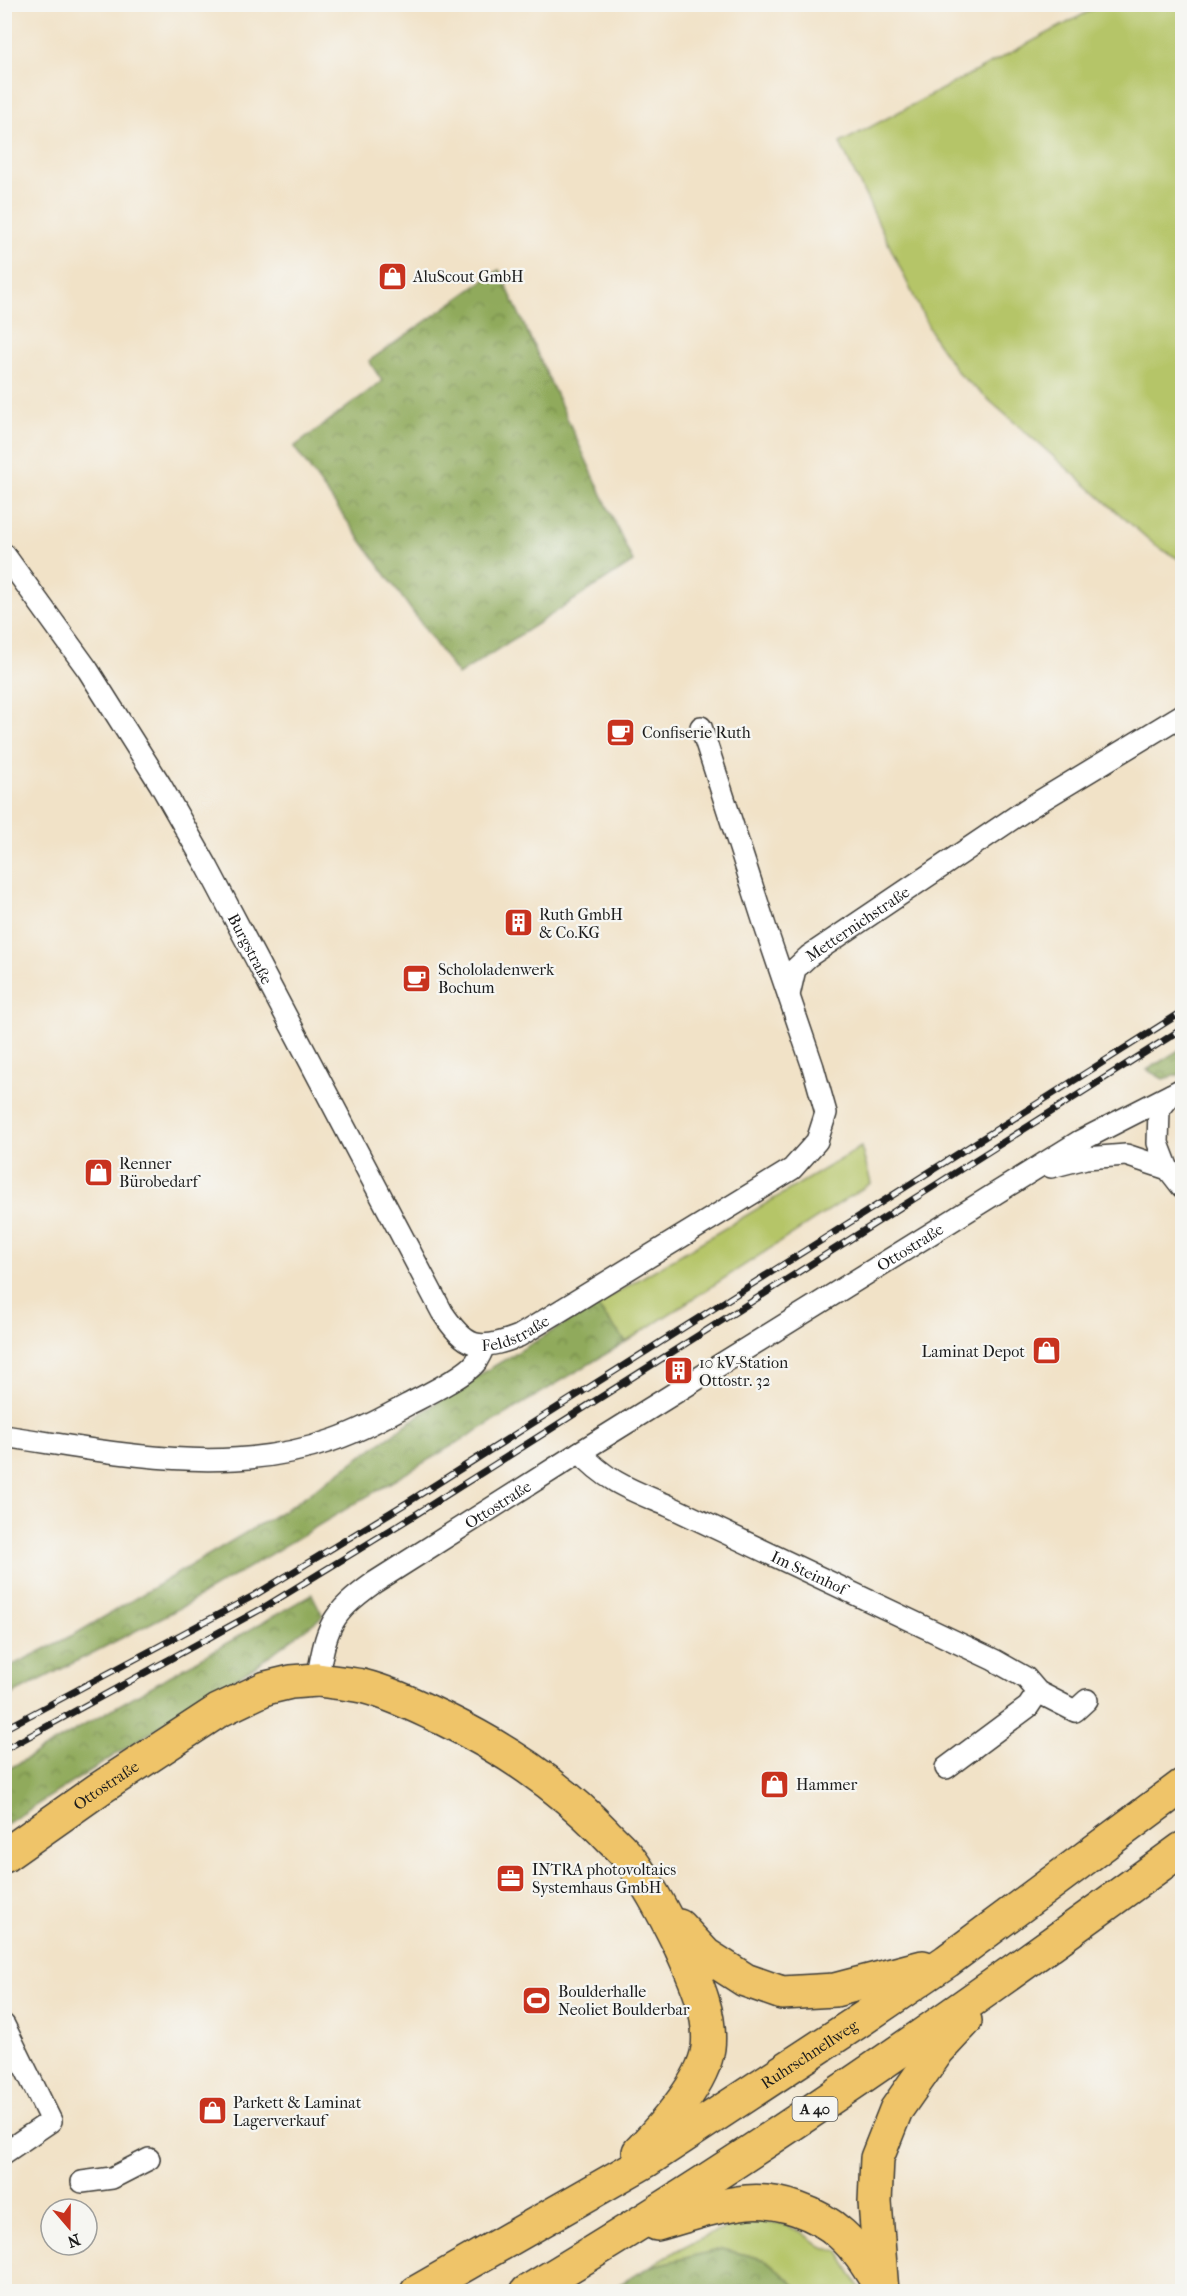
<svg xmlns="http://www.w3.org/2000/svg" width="1187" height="2296" font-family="'IM FELL French Canon',serif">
  <defs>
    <pattern id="forest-crowns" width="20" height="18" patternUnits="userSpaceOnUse" patternTransform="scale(1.5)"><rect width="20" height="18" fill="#90aa5c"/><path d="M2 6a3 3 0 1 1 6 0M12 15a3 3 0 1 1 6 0" fill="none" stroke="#758a4b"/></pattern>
  </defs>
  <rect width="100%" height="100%" fill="#f6f6f2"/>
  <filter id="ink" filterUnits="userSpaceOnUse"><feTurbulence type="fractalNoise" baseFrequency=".0167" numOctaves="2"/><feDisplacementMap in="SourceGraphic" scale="12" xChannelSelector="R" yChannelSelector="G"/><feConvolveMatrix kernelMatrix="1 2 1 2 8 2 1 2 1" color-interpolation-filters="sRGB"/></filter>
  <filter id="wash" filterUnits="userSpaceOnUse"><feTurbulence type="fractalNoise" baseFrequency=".008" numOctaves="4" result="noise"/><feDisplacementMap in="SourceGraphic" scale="24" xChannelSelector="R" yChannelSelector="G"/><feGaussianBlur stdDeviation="1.35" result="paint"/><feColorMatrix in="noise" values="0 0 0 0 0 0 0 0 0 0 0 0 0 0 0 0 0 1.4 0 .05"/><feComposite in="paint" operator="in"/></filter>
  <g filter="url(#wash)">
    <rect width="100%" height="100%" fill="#f1e2c7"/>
    <!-- green -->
    <g fill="#b5c568" stroke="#687042" stroke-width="1.5">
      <path d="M1101,5h81v556l-26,-15 -197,-172 -25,-36 -94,-195z"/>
      <path d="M861,1147l10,36 -245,159 -30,-37z"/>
      <path d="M758,2221l22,2 22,9 19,14 18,6 23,39h-60l-36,-31 -44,-11 -73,18c35,-22 68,-40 109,-46z"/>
    </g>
    <!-- forest -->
    <g fill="url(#forest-crowns)" stroke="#56633c" stroke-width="1.5">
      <path d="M499,270l134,292 -175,113 -164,-228 88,-66 -13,-20z"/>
      <path d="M1182,1048v26l-19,5 -16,-9z"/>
      <path d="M596,1305l30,37 -446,266 -175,90v-29l72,-36 217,-129 162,-115z"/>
      <path d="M312,1594l11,22 -69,51 -249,158v-54z"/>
      <path d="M722,2249l44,11 36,31h-194l41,-24z"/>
    </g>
  </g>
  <g filter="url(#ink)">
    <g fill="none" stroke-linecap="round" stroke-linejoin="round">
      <defs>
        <g id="minor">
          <path id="s1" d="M4,554l84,116 72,114 48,84 234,444c24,36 36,40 77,24l273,-167 25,-28 9,-28 -13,-46 -47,-138 -65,-202"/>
          <path id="s2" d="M789,995l6,-26 14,-13 218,-147 155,-94"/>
          <path d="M1051,1167l35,-9 40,-3 42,14 14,18"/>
          <path d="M1168,1169l-10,-26 1,-33 12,-15"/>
          <path d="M4,1436c109,16 222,42 329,4 26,-9 50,-22 74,-35 17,-9 59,-29 69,-43 3,-5 6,-11 8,-16"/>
          <path id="s3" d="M580,1452c26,30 54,39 89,54l325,154 32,18 12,14 37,19 12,-11"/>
          <path id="s4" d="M317,1680c10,-54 12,-65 58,-98l205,-130 500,-311 102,-52"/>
          <path d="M946,1768l82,-61 10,-15"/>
          <path d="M4,2025l47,96 -47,32"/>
          <path d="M82,2182l30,-4 37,-19"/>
        </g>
        <g id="primary">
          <path id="s5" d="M4,1856l95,-67 119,-78 48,-23 25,-6 26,-2"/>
        </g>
        <g id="motorway">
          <path d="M317,1680c15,2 30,3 45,6 28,7 54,20 80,32 63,31 113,64 162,114 8,9 18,17 25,26 21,28 37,59 52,90 14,31 31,66 27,100 -5,36 -45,78 -69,104"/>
          <path d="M679,1926l27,29 39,25 37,13 53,-3 88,-23"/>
          <path d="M657,2224c29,-8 59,-19 90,-22 32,-3 71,11 94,32 17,15 28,34 39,52"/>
          <path id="s6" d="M417,2292l229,-131 216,-142 85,-58 235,-175"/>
          <path d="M527,2292c227,-135 442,-287 655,-443"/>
          <path d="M882,2292l-7,-90 2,-44 19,-48 42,-60 27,-29"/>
        </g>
      </defs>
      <!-- minor casing -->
      <use href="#minor" stroke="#3c3a36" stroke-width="24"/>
      <!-- primary casing -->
      <use href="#primary" stroke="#3c3a36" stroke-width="36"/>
      <!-- motorway casing -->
      <use href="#motorway" stroke="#3c3a36" stroke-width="36"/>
      <!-- minor -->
      <use href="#minor" stroke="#fff" stroke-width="21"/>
      <!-- primary -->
      <use href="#primary" stroke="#efc469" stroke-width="33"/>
      <!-- motorway -->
      <use href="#motorway" stroke="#efc469" stroke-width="33"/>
      <defs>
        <g id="rail">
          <path d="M4,1729l251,-134 153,-93 774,-490"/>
          <path d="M4,1750l259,-142 152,-93 767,-486"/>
        </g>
      </defs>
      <!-- rail casing -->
      <use href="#rail" stroke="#1c1c1c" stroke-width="7"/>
      <!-- rail -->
      <use href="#rail" stroke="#f6f6f2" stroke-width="4.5" stroke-dasharray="14" stroke-linecap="butt"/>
    </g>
  </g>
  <!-- icons -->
  <defs>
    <symbol id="shop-square" viewBox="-11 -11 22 22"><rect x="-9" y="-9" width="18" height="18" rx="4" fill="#c8321e" stroke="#f6f6f2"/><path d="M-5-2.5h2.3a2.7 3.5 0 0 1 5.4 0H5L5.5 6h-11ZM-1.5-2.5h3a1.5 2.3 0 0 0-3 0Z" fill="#fff"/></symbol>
    <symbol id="cafe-square" viewBox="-11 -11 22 22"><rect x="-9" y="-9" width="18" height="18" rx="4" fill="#c8321e" stroke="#f6f6f2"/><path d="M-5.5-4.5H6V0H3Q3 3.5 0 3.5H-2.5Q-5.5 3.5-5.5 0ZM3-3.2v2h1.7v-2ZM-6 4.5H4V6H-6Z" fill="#fff"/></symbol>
    <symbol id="building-square" viewBox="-11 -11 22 22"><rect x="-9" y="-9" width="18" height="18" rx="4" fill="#c8321e" stroke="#f6f6f2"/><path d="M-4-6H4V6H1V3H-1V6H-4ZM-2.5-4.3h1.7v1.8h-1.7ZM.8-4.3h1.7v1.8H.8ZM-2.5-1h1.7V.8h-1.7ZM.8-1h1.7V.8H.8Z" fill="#fff"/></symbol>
    <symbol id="office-square" viewBox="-11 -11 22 22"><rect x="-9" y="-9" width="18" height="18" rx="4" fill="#c8321e" stroke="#f6f6f2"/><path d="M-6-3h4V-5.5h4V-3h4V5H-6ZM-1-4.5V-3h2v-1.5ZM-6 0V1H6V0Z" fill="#fff"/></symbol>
    <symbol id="stadium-square" viewBox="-11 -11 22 22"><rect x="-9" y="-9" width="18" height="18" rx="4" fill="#c8321e" stroke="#f6f6f2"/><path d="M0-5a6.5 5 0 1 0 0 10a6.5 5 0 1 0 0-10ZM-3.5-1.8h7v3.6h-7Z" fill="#fff"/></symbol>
  </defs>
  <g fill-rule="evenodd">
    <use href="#shop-square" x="376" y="260" width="33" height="33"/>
    <use href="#cafe-square" x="604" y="716" width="33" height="33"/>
    <use href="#building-square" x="502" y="906" width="33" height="33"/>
    <use href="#cafe-square" x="400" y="962" width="33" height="33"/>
    <use href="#shop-square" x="82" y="1156" width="33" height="33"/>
    <use href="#shop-square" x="1030" y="1334" width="33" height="33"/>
    <use href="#building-square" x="662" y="1354" width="33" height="33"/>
    <use href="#shop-square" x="758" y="1768" width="33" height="33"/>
    <use href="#office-square" x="494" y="1862" width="33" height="33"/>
    <use href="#stadium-square" x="520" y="1984" width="33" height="33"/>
    <use href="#shop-square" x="196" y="2094" width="33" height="33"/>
  </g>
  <g text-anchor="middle" stroke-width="4.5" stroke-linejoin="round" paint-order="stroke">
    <!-- shield labels -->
    <rect fill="#f6f6f2" stroke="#5d5d5c" stroke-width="1.5" x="792.5" y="2097" width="45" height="24" rx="4.5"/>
    <g font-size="15" font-weight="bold" fill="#1c1c1c">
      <text x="815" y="2114">A 40</text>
    </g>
    <!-- poi labels -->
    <g font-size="16" fill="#1c1c1c" stroke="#f6f6f2" text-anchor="start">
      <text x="413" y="282">AluScout GmbH</text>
      <text x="642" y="738">Confiserie Ruth</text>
      <text x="539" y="920">Ruth GmbH<tspan x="539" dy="18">&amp; Co.KG</tspan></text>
      <text x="438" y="975">Schololadenwerk<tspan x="438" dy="18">Bochum</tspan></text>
      <text x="119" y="1169">Renner<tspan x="119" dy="18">Bürobedarf</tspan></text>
      <text x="1025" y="1357" text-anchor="end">Laminat Depot</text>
      <text x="699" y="1368">10 kV-Station<tspan x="699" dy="18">Ottostr. 32</tspan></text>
      <text x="796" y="1790">Hammer</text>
      <text x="532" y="1875">INTRA photovoltaics<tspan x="532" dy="18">Systemhaus GmbH</tspan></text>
      <text x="558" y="1997">Boulderhalle<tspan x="558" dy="18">Neoliet Boulderbar</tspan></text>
      <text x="233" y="2108">Parkett &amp; Laminat<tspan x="233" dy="18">Lagerverkauf</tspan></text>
    </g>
    <!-- street labels -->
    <g font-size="16" fill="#1c1c1c" stroke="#f6f6f2">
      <text dy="6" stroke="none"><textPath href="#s2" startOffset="104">Metternichstraße</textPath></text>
      <text dy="6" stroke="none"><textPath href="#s1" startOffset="466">Burgstraße</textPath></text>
      <text dy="6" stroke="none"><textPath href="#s4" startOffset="750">Ottostraße</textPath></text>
      <text dy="6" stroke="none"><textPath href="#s1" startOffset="966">Feldstraße</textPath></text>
      <text dy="6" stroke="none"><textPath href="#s4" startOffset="264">Ottostraße</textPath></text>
      <text dy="6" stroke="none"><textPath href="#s3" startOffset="260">Im Steinhof</textPath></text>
      <text dy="6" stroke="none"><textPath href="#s5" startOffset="124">Ottostraße</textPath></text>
      <text dy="6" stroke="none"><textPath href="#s6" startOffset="459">Ruhrschnellweg</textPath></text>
    </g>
  </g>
  <!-- margin -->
  <rect width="1187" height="2296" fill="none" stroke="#f6f6f2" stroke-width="24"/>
  <!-- north arrow -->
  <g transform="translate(69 2227) rotate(160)"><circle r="28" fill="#f6f6f2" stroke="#9f9f9c" stroke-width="1.5"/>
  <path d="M0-4.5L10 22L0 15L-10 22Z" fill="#c8321e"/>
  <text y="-9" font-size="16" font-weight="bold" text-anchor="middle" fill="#1c1c1c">N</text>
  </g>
</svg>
